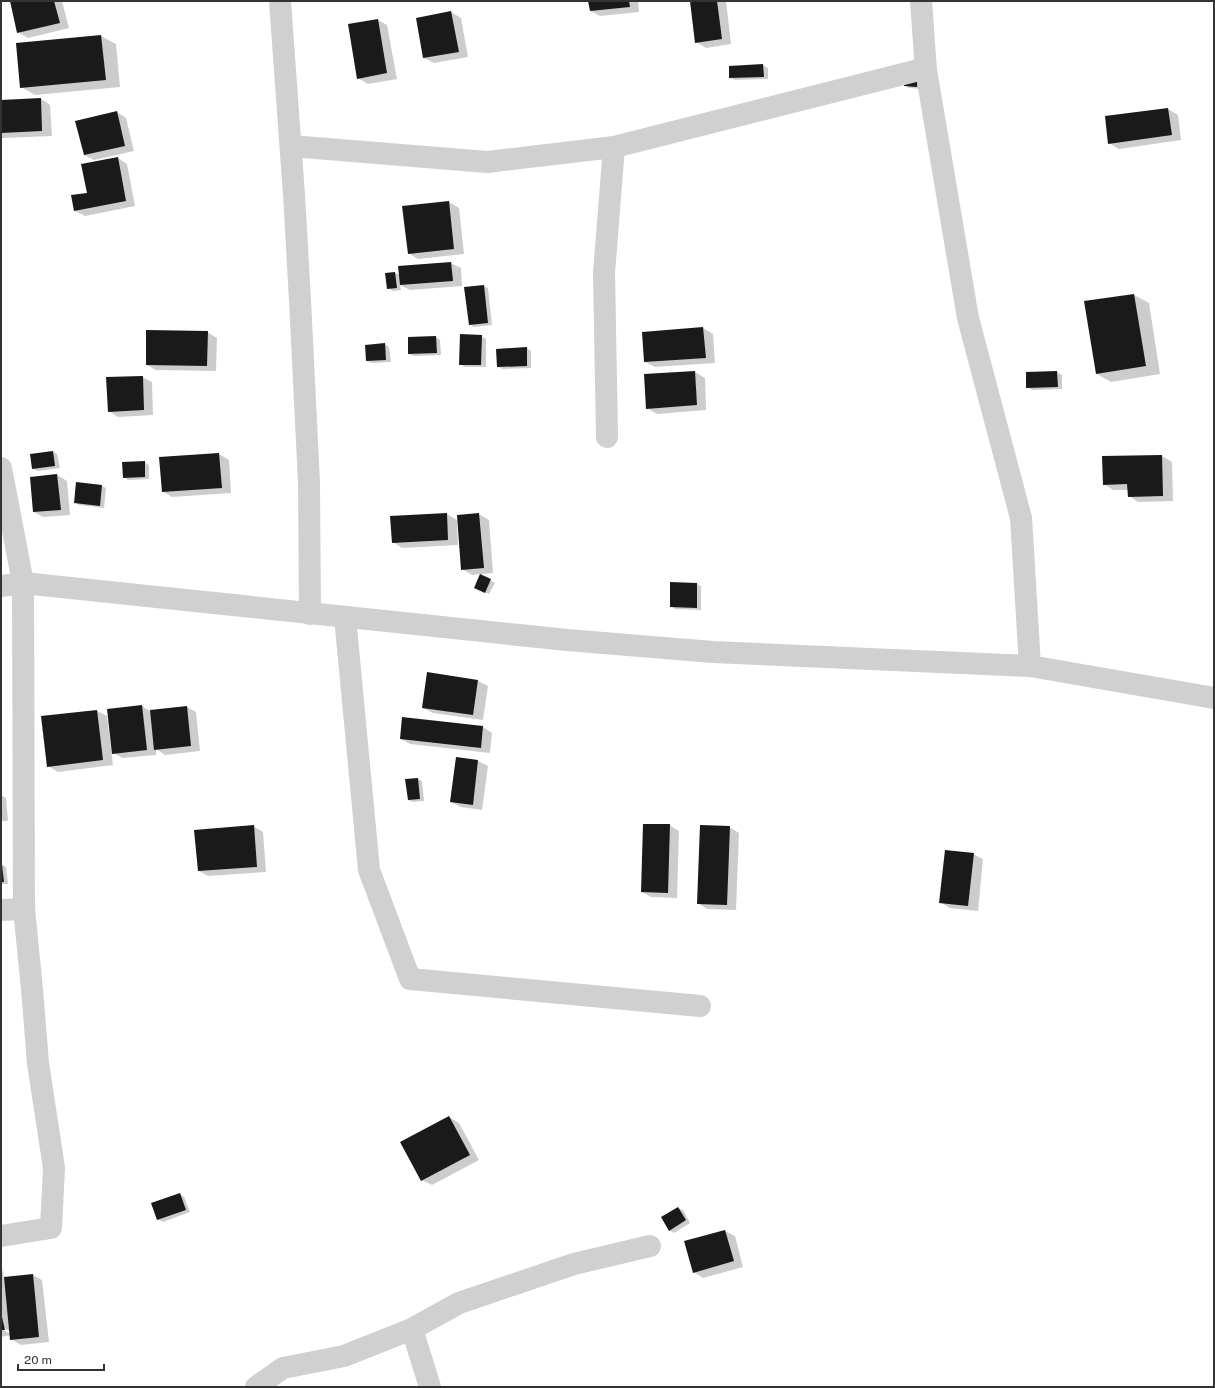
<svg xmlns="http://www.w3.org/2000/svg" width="1215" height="1388" font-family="'Public Sans',sans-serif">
  <rect width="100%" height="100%" fill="#fff"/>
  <!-- shadow -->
  <g fill="#0003">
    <path d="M11,1h51l7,27 -41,10 -10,-6z"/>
    <path d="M589,1h49l1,11 -39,4 -9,-5z"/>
    <path d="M691,1h35l5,43 -25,4 -10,-6z"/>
    <path d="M451,12l10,6 7,39 -34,6 -10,-5z"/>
    <path d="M378,20l9,5 10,54 -29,5 -10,-6z"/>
    <path d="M101,36l15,8 4,43 -85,8 -14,-8 -4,-43z"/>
    <path d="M763,65l5,3v11l-33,1 -5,-2v-11z"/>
    <path d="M918,80l4,9 -13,-1 -4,-3z"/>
    <path d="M41,99l9,6 2,31 -51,2v-37z"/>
    <path d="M1168,109l10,6 3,25 -62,9 -10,-6z"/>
    <path d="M117,112l9,6 8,33 -40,9 -10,-5z"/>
    <path d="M118,158l9,6 8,42 -50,10 -10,-5 -2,-15 15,-3z"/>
    <path d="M449,202l10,6 5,46 -46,5 -10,-6z"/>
    <path d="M451,263l10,5 1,18 -52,4 -10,-5 1,5 -8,1 -5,-3 7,-15 5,2z"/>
    <path d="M483,286l5,2 4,37 -18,2 -4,-3z"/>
    <path d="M1134,295l15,8 11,71 -49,8 -14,-8z"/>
    <path d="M703,328l10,6 2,29 -60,4 -10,-5z"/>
    <path d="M207,332l10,6 -1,33 -60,-1 -9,-5z"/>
    <path d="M481,336l5,3v28h-21l-5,-3z"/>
    <path d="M436,337l4,3 1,15 -27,1 -5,-2z"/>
    <path d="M385,344l4,3 2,15 -19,1 -5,-2z"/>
    <path d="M527,348l4,3v17l-29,1 -4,-3z"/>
    <path d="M695,372l10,6 1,32 -49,4 -10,-6z"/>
    <path d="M1057,372l5,3v14l-30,1 -5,-3z"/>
    <path d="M142,377l10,5 1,33 -35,2 -9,-6z"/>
    <path d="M53,452l4,2 3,14 -22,3 -5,-2z"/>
    <path d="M219,454l10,6 2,33 -59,4 -10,-6z"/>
    <path d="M1162,456l10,6 1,39 -35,1 -9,-6 -1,-6h-15l-9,-6 -1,-27z"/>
    <path d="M144,462l5,3v14l-21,1 -4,-3z"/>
    <path d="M57,475l10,6 3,34 -27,2 -9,-5z"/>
    <path d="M102,486l4,2 -2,20 -25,-3 -4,-3z"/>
    <path d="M447,514l10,6 1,25 -56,3 -9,-6z"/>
    <path d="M479,514l10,6 4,53 -21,2 -10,-6 -4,-53z"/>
    <path d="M490,580l5,3 -6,11 -10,-4z"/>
    <path d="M697,584l4,2v24l-26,-1 -4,-3z"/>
    <path d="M428,673l50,8 10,5 -5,34 -50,-7 -10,-5z"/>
    <path d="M142,706l9,6 36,-5 9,5 4,39 -35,4 -9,-6v6l-33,3 -10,-5z"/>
    <path d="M97,711l10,5 6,49 -55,7 -10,-6z"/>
    <path d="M483,727l9,6 -2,20 -80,-9 -9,-5z"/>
    <path d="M457,758l21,3 10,5 -6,44 -21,-3 -10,-5z"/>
    <path d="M418,779l4,2 2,20 -11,1 -5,-2z"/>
    <path d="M1,795l5,3 2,23h-7z"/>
    <path d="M669,825l10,6 -2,67 -26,-1 -9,-5z"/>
    <path d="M253,826l10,6 3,40 -58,4 -9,-5z"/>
    <path d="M729,827l10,6 -3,77 -29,-1 -9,-6z"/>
    <path d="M1,831l1,30h-1z"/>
    <path d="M973,854l10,5 -5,52 -28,-3 -10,-6z"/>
    <path d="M1,864l5,3 2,17h-7z"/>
    <path d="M449,1117l10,6 20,37 -47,25 -10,-5z"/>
    <path d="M180,1194l4,3 6,15 -27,10 -5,-3z"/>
    <path d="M678,1208l5,2 7,13 -16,10 -5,-3z"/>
    <path d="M725,1231l10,5 8,31 -40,11 -9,-6z"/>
    <path d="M1,1267l1,1 2,10 29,-3 9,5 7,62 -28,3 -10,-6v-4l-10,2v-8l10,5v-2l-10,-6z"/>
  </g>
  <!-- building -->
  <g fill="#1a1a1a">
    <path d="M10,1h44l6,22 -43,10z"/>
    <path d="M588,1h41l1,6 -40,4z"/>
    <path d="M690,1h27l5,38 -27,4z"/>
    <path d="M451,11l8,41 -36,6 -7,-40z"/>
    <path d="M378,19l9,54 -30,6 -9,-55z"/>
    <path d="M101,35l5,45 -86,8 -4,-45z"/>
    <path d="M763,64l1,13 -35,1v-12z"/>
    <path d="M904,78l14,1 -1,8 -13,-1z"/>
    <path d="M41,98l1,33 -41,2v-33z"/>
    <path d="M1168,108l4,27 -64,9 -3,-28z"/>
    <path d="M117,111l8,35 -41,9 -9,-34z"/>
    <path d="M118,157l8,44 -52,10 -3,-16 16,-2 -6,-29z"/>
    <path d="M449,201l5,48 -46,5 -6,-48z"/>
    <path d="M451,262l2,19 -53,4 -2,-19z"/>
    <path d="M395,272l2,16 -10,1 -2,-16z"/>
    <path d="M484,285l4,38 -19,2 -5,-38z"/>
    <path d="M1134,294l12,72 -50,8 -12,-73z"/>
    <path d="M703,327l3,31 -62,4 -2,-30z"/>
    <path d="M146,330l62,1 -1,35 -61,-1z"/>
    <path d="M460,334l22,1 -1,30h-22z"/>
    <path d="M436,336l1,17 -29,1v-17z"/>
    <path d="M385,343l1,17 -20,1 -1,-16z"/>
    <path d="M527,347v19l-30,1 -1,-18z"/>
    <path d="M695,371l2,34 -51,4 -2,-35z"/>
    <path d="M1057,371l1,16 -32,1v-16z"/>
    <path d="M143,376l1,34 -36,2 -2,-35z"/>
    <path d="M53,451l2,15 -23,3 -2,-15z"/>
    <path d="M219,453l3,35 -60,4 -3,-35z"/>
    <path d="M1162,455l1,41 -35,1 -1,-13 -24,1 -1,-29z"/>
    <path d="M145,461v16l-22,1 -1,-16z"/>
    <path d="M57,474l4,36 -28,2 -3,-35z"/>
    <path d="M76,482l26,3 -2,21 -26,-3z"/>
    <path d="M447,513l1,27 -56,3 -2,-27z"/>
    <path d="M479,513l5,55 -23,2 -4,-55z"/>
    <path d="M480,574l11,5 -6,14 -11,-5z"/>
    <path d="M670,582l27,1v25l-27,-1z"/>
    <path d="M427,672l51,8 -5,35 -51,-7z"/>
    <path d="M142,705l5,45 -35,4 -5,-45z"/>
    <path d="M187,706l4,40 -37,4 -4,-40z"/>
    <path d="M97,710l6,50 -56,7 -6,-51z"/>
    <path d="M402,717l81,9 -2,22 -81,-9z"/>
    <path d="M456,757l22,3 -5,45 -23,-3z"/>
    <path d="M418,778l2,21 -12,1 -3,-21z"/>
    <path d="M643,824h27l-2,69 -27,-1z"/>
    <path d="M254,825l3,42 -59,4 -4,-41z"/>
    <path d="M700,825l30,1 -3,79 -30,-1z"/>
    <path d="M945,850l29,3 -6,53 -29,-3z"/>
    <path d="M1,865h1l2,17h-3z"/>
    <path d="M449,1116l21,39 -49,26 -21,-39z"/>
    <path d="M180,1193l6,17 -29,10 -6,-17z"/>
    <path d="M678,1207l8,13 -17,11 -8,-14z"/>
    <path d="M725,1230l9,31 -41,12 -9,-32z"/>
    <path d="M33,1274l6,63 -29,3 -6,-63z"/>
    <path d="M1,1313l4,17h-4z"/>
  </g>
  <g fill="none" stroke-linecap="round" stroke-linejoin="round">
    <!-- minor -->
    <g stroke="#d0d0d0" stroke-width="22">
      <path d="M280,1l14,194 6,105 9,182 1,132"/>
      <path d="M926,70l42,248 53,200 9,148"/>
      <path d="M291,146l196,16 127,-15 301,-76 11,-1 -5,-69"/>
      <path d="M607,437l-3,-164 10,-126"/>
      <path d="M1,468l22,115 1,326 8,80 6,74 16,105 -3,60 -50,8"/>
      <path d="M1,586l22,-3 544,57 146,12 317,14 184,32"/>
      <path d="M345,617l24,253 41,109 290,27"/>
      <path d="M1,910l23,-1"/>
      <path d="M412,1329l18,58"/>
      <path d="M256,1387l27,-19 61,-12 68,-27 47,-26 115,-39 76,-18"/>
    </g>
  </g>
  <!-- border -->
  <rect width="1215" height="1388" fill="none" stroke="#333333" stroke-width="4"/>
  <!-- scale -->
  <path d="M18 1364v6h86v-6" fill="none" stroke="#333333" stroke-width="2"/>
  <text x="24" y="1364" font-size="12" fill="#333333" stroke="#ffffff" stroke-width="3" paint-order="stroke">20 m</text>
</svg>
